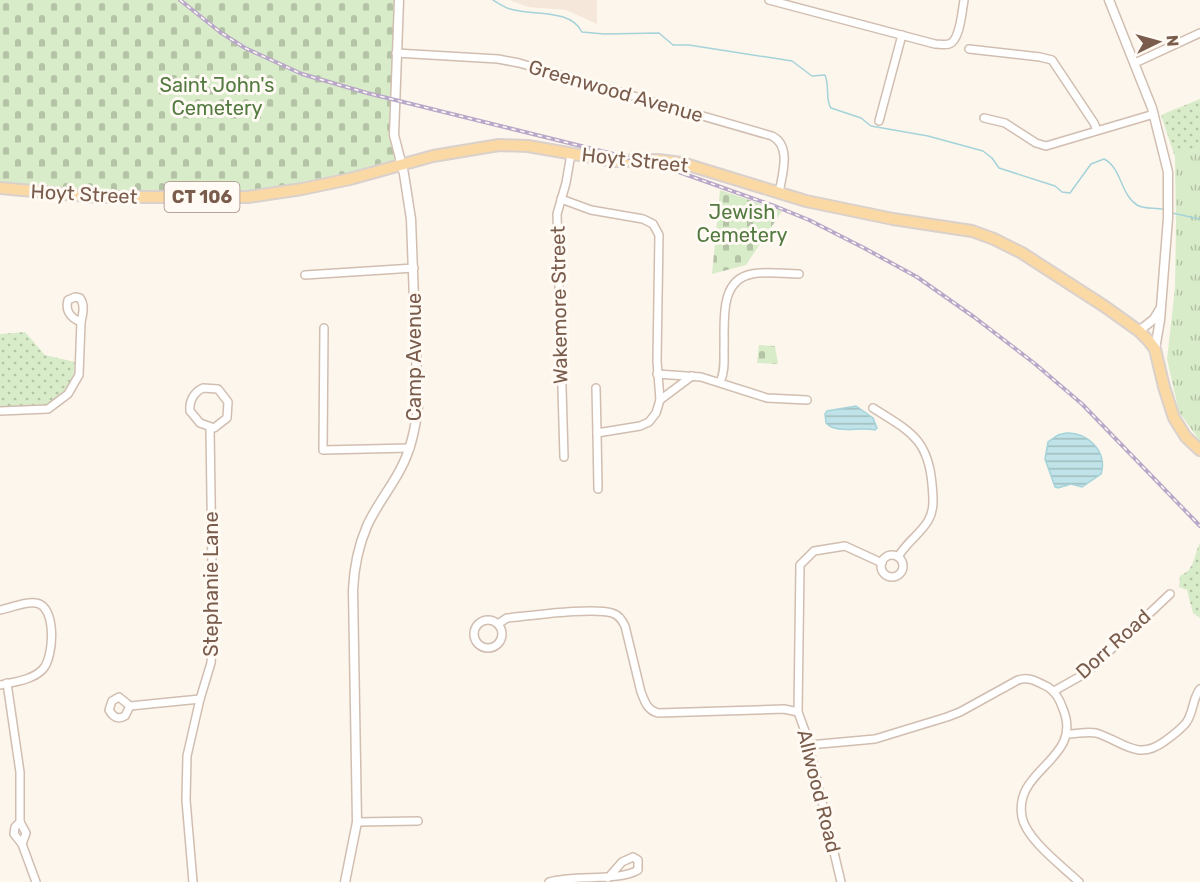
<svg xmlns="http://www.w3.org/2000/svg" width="1200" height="882" font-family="Rubik,sans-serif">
  <defs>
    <pattern id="grass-tufts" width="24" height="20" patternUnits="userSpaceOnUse" patternTransform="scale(1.5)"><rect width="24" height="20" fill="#d8ecc9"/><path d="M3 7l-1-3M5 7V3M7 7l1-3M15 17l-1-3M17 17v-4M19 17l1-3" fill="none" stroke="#b4c2a5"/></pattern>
    <pattern id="cemetery-stones" width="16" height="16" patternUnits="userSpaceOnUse" patternTransform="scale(1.5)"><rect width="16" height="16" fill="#d8ecc9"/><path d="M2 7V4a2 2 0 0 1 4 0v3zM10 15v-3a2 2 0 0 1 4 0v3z" fill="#b4c2a5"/></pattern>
    <pattern id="park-dots" width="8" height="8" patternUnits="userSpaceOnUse" patternTransform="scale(1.5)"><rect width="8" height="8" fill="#d8ecc9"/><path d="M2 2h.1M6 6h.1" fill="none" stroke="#b4c2a5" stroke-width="1.8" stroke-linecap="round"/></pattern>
    <pattern id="water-rules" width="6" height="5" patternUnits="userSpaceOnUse" patternTransform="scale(1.5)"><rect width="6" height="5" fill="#bfe3e8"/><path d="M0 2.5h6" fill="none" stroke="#a0bbbe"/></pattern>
  </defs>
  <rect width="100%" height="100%" fill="#fdf6ec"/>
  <!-- residential -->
  <path fill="#f5e8da" d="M509,0h88v24l-31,-14 -38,-3z"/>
  <!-- grass -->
  <path fill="url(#grass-tufts)" d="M1200,150v291l-21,-29 -12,-53 8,-71 1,-65 -1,-66 12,-6z"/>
  <!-- cemetery -->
  <g fill="url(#cemetery-stones)">
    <path d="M0,0h396l-5,144 5,18 -40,11 -110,21 -119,-3 -127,-6z"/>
    <path d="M720,190l62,21 -36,54 -34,9z"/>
    <path d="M759,345l16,1 3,18 -21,-1z"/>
  </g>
  <!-- park -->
  <g fill="url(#park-dots)">
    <path d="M1200,99v51l-13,1 -12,6 -14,-42z"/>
    <path d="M25,332l20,23 30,7 -2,19 -10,12 -13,10 -8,3 -42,2v-74z"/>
    <path d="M1200,543v75l-7,-5 -6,-23 -8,-3 1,-11c16,-7 13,-20 20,-33z"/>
  </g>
  <!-- water -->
  <g fill="url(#water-rules)" stroke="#a5d3da" stroke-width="1.5">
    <path d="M856,406l17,12 4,10 -2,2c-15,-4 -38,5 -49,-7l-1,-9 2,-3z"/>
    <path d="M1066,433c21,-1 42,18 35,41l-19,13 -11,-3 -13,4 -3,-1 -10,-28 3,-17 10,-7z"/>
  </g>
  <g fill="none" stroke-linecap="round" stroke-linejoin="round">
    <!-- stream -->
    <g stroke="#a5d3da" stroke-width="1.5">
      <path d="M493,0c5,3 11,7 17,9 22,7 60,-1 72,23l22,2 55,-1 14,12h16l103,16 20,15 13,-1c5,13 0,24 6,33l30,10 10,8 57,10 55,15 9,7 7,10 56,18 7,6 8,1 21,-29 13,-5c18,9 16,35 33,46 8,5 19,2 28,5"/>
      <path d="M1172,213l28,6"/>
    </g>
    <defs>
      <g id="minor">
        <path d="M769,0l166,44c4,0 10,1 14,0 11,-3 13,-33 15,-44"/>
        <path d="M969,49l71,8 12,3 42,63 3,7"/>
        <path d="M396,53l102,6 21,4 253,73c20,10 10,39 7,57"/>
        <path d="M1135,63l65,-30"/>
        <path d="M984,118l21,5 31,20 10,3 108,-32"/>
        <path d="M879,121l23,-86"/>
        <path d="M561,199l30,11 52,9 10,5 6,11 -2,126 3,39 -4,13 -7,9 -9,4 -43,7 -1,-45"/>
        <path d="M305,275l109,-7"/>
        <path d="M75,297l5,1c5,7 3,15 1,24 -11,-4 -16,-12 -13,-22z"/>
        <path d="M324,328l-1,122 87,-2"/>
        <path d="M657,374l44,3 66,21 40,2"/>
        <path d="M720,382c5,-10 4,-21 4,-32 1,-26 -6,-70 28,-76 14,-3 32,0 47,0"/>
        <path d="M203,388l15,1 10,13 -1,16 -13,10 -14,-5 -10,-12c-1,-10 4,-19 13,-23z"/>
        <path d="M660,400l32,-24"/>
        <path d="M873,408c36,23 55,30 59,76 1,13 3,25 -4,37 -8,13 -22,22 -30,36"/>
        <path d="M0,411l48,-2 20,-15 11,-19 2,-53"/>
        <path d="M597,433l1,56"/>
        <path d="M564,457l-7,-243 9,-31 5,-29"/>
        <circle cx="892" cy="566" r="11"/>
        <path d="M0,610c11,-2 25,-9 36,-7 21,3 18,54 7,66 -10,11 -29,13 -43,16"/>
        <circle cx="488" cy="634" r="14"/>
        <path d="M498,624l9,-6c23,-2 85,-11 105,-5 7,2 10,7 13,13l16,66c4,10 6,18 17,21l126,-4 14,3"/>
        <path d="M7,683l13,89v50l-5,5 -1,7 8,10 14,38"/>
        <path d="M1054,691l32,-18 84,-79"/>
        <path d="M130,706l-11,-9 -7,4 -3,9c4,7 9,10 16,6l5,-10 70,-7"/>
        <path d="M1068,734c10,0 18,-3 28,-1 27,8 41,29 69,8 7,-5 15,-11 21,-18 8,-11 6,-24 14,-34"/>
        <path d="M809,745l66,-6 72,-22 13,-5 58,-32c12,-4 19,2 30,7 8,5 12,13 15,22 21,51 -50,59 -41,108 4,22 40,49 57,65"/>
        <path d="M20,822l6,11 -4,11"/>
        <path d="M357,822l61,-1"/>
        <path d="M193,882l-7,-82 1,-44 13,-57 11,-36 2,-27 -3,-209"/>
        <path d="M549,882c26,-8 69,0 89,-12v-10l-5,-3 -11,5 -14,16"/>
        <path d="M841,882l-35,-148 -8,-22 2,-147 14,-14 31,-5 37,17"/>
      </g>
      <g id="tertiary">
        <path d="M1109,0l43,108 16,64v46l-8,102 -5,29"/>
        <path d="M1139,331l15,-12 6,-10"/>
        <path d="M345,882l12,-60 -4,-232c1,-22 5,-43 14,-64 9,-20 23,-37 33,-56 11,-20 15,-41 18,-63l-7,-188 -7,-45 -10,-39 5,-135"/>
      </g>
      <path id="primary" d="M0,188l98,9h150l54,-8 48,-10 83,-23 66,-11 29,1 86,15 44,-1 24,3 124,38 87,18 79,12 22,8 28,14 82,53 35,25 9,9 7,9 9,38 10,31 12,19 14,13"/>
    </defs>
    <!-- minor casing -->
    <use href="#minor" stroke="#d1beb0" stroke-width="10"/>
    <!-- tertiary casing -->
    <use href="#tertiary" stroke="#d1beb0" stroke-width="11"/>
    <!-- primary casing -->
    <use href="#primary" stroke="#dad1cd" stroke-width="14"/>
    <!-- minor -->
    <use href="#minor" stroke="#fff" stroke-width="7"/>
    <!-- tertiary -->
    <use href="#tertiary" stroke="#fff" stroke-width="8"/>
    <!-- primary -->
    <use href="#primary" stroke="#fbd9a5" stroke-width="10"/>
    <defs>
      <path id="rail" d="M180,0l40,32 25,16 57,26 65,19 295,73 115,41 32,13 55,28 53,29 57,40 60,46 48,41 118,122"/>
    </defs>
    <!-- rail casing -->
    <use href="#rail" stroke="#b9a8c9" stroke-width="4"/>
    <!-- rail -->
    <use href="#rail" stroke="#fffaf3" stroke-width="1.5" stroke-dasharray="4.5" stroke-linecap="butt"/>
  </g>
  <g text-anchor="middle" stroke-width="6" stroke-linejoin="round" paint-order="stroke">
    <!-- shield labels -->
    <rect fill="#fffaf3" stroke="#a28b7f" stroke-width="1.5" x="164.5" y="182" width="75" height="30" rx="4.5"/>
    <g font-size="18" font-weight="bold" fill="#7a5c4d">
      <text x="202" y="203">CT 106</text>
    </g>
    <!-- park labels -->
    <g font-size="20" fill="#537a41" stroke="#fffaf3">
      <text x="217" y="92">Saint John's<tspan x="217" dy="23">Cemetery</tspan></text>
      <text x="742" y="219">Jewish<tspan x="742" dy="23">Cemetery</tspan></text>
    </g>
    <!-- street labels -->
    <g font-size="20" fill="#7a5c4d" stroke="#fffaf3">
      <text transform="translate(616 91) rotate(16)" y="7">Greenwood Avenue</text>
      <text transform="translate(635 160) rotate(6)" y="7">Hoyt Street</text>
      <text transform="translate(84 194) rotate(3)" y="7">Hoyt Street</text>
      <text transform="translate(559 305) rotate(-91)" y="7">Wakemore Street</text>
      <text transform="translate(414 357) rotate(-90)" y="7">Camp Avenue</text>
      <text transform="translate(211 584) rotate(-90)" y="7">Stephanie Lane</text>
      <text transform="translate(1113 644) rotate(-42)" y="7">Dorr Road</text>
      <text transform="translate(819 791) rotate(76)" y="7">Allwood Road</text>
    </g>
  </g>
  <!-- north arrow -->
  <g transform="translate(1158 42) rotate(85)" stroke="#fffaf3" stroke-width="4.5" paint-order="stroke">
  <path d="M0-4.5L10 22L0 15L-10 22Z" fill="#7a5c4d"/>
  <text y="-9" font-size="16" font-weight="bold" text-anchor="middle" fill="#7a5c4d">N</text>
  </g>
</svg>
